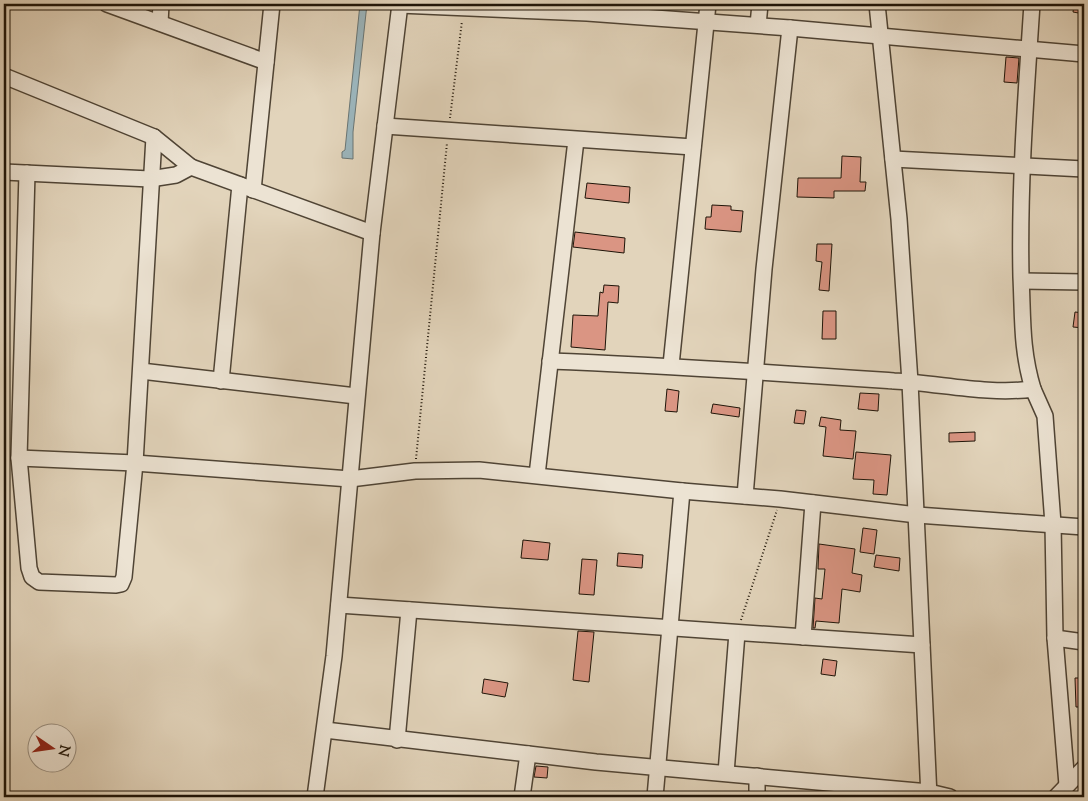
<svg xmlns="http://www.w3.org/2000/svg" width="1088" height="801" font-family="'Sorts Mill Goudy',serif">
  <rect width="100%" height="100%" fill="#e2d4bb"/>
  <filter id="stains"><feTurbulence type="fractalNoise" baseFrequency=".004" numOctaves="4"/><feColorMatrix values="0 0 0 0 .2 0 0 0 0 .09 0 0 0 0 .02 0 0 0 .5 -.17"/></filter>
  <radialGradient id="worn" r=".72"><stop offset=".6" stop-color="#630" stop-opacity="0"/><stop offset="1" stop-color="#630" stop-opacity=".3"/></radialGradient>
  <!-- water -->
  <path fill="#9bb5bc" stroke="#697574" d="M360,4h7l-14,128v27l-11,-1v-6l3,-2z"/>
  <!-- building -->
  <g fill="#da9583" stroke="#1e1408">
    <path d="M1074,4h10v10l-11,-2z"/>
    <path d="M1006,57l13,1 -2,25 -13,-1z"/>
    <path d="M842,156l19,1 -1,25h6l-1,9h-31v7l-37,-1 1,-19h43z"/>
    <path d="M587,183l43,4 -1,16 -44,-5z"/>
    <path d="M712,205l19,1v4l12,1 -2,21 -36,-3 1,-12h5z"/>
    <path d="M575,232l50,6 -1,15 -51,-6z"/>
    <path d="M817,244h15l-3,47 -10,-1 3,-28 -6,-1z"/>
    <path d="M604,285l15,1 -1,17 -10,-1 -3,48 -34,-3 2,-32 25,1 2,-24 3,1z"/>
    <path d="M823,311h13v28h-14z"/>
    <path d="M1075,312l9,1v15l-11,-1z"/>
    <path d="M667,389l12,2 -2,21 -12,-1z"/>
    <path d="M860,393l19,1 -1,17 -20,-2z"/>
    <path d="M713,404l27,4 -1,9 -28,-4z"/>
    <path d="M796,410l10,1 -2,13 -10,-1z"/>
    <path d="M821,417l20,3 -1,10 16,1 -3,28 -30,-3 3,-29 -7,-1z"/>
    <path d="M975,432v9l-26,1v-9z"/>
    <path d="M856,452l35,3 -4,40 -14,-1 1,-14 -21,-1z"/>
    <path d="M863,528l14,2 -3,24 -14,-2z"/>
    <path d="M523,540l27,3 -2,17 -27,-2z"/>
    <path d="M819,544l36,5 -3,24 10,2 -2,17 -18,-3 -3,34 -23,-2 -1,7h-2l2,-30 7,1 3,-30h-7z"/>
    <path d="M618,553l25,2 -1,13 -25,-2z"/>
    <path d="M876,555l24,3 -1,13 -25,-4z"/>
    <path d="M582,559l15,1 -3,35 -15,-1z"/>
    <path d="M578,631l16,1 -5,50 -16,-2z"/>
    <path d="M823,659l14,2 -2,15 -14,-2z"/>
    <path d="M1075,678h9v29h-8z"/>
    <path d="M484,679l24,4 -3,14 -23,-4z"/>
    <path d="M536,766l12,1 -1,11 -13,-1z"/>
  </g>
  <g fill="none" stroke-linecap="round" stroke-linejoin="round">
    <defs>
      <g id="minor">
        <path d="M107,4l159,58"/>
        <path d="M877,4l22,215 11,163 19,415"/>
        <path d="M1032,4c-6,90 -13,182 -11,273 2,41 0,72 12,112"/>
        <path d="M399,5l188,8 203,15 294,26"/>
        <path d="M160,23l1,-19"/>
        <path d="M758,25l2,-21"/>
        <path d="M4,76l150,61 37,30"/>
        <path d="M385,126l308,21"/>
        <path d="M893,159l191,10"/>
        <path d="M4,172l146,7 26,-4 15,-8 181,66"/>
        <path d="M27,173l-8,285 10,110 3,9 7,5 77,3 5,-1 3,-7 11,-114 19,-326"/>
        <path d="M253,190l19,-186"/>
        <path d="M1022,281l62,1"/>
        <path d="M550,361c115,4 229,12 344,20 45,2 93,14 139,8l12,27 8,108 2,114 12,147"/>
        <path d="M671,365l37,-361"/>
        <path d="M141,371l215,25"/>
        <path d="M221,381l19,-196"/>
        <path d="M19,458l116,5 215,16 65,-8 64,-1 203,21 98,8 137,16 167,12"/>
        <path d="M537,475l39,-335"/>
        <path d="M745,496l19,-227 26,-241"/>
        <path d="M339,605l583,40"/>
        <path d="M803,637l10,-134"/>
        <path d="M1055,638l29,4"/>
        <path d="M325,730l271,32 333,30 21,5"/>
        <path d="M397,740l12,-130"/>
        <path d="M726,773l11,-140"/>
        <path d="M757,776v21"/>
        <path d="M315,797l19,-141 38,-423 28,-229"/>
        <path d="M522,797l6,-43"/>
        <path d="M655,797l27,-306"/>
        <path d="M1056,797l28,-29"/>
      </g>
    </defs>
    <!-- minor casing -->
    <use href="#minor" stroke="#4f4435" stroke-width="18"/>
    <!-- path -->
    <g stroke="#1e1408" stroke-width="2" stroke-dasharray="1 2.5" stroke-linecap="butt">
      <path d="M450,118l12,-97"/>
      <path d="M416,459l31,-316"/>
      <path d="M741,620l36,-110"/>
    </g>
    <!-- minor -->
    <use href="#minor" stroke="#ece3d3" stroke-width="15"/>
  </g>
  <!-- margin -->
  <rect width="1088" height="801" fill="none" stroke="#e2d4bb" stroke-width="20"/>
  <rect x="5" y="5" width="1078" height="791" fill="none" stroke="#1e1408" stroke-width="2.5"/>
  <rect x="10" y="10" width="1068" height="781" fill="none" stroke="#1e1408"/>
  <!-- north arrow -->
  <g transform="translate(52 748) rotate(103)"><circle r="24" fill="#ece3d3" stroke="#9a9082"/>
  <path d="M0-4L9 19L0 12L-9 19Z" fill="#8f2418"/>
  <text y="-8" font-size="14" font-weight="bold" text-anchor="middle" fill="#1e1408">N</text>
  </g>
  <rect width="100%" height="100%" filter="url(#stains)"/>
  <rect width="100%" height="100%" fill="url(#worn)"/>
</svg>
